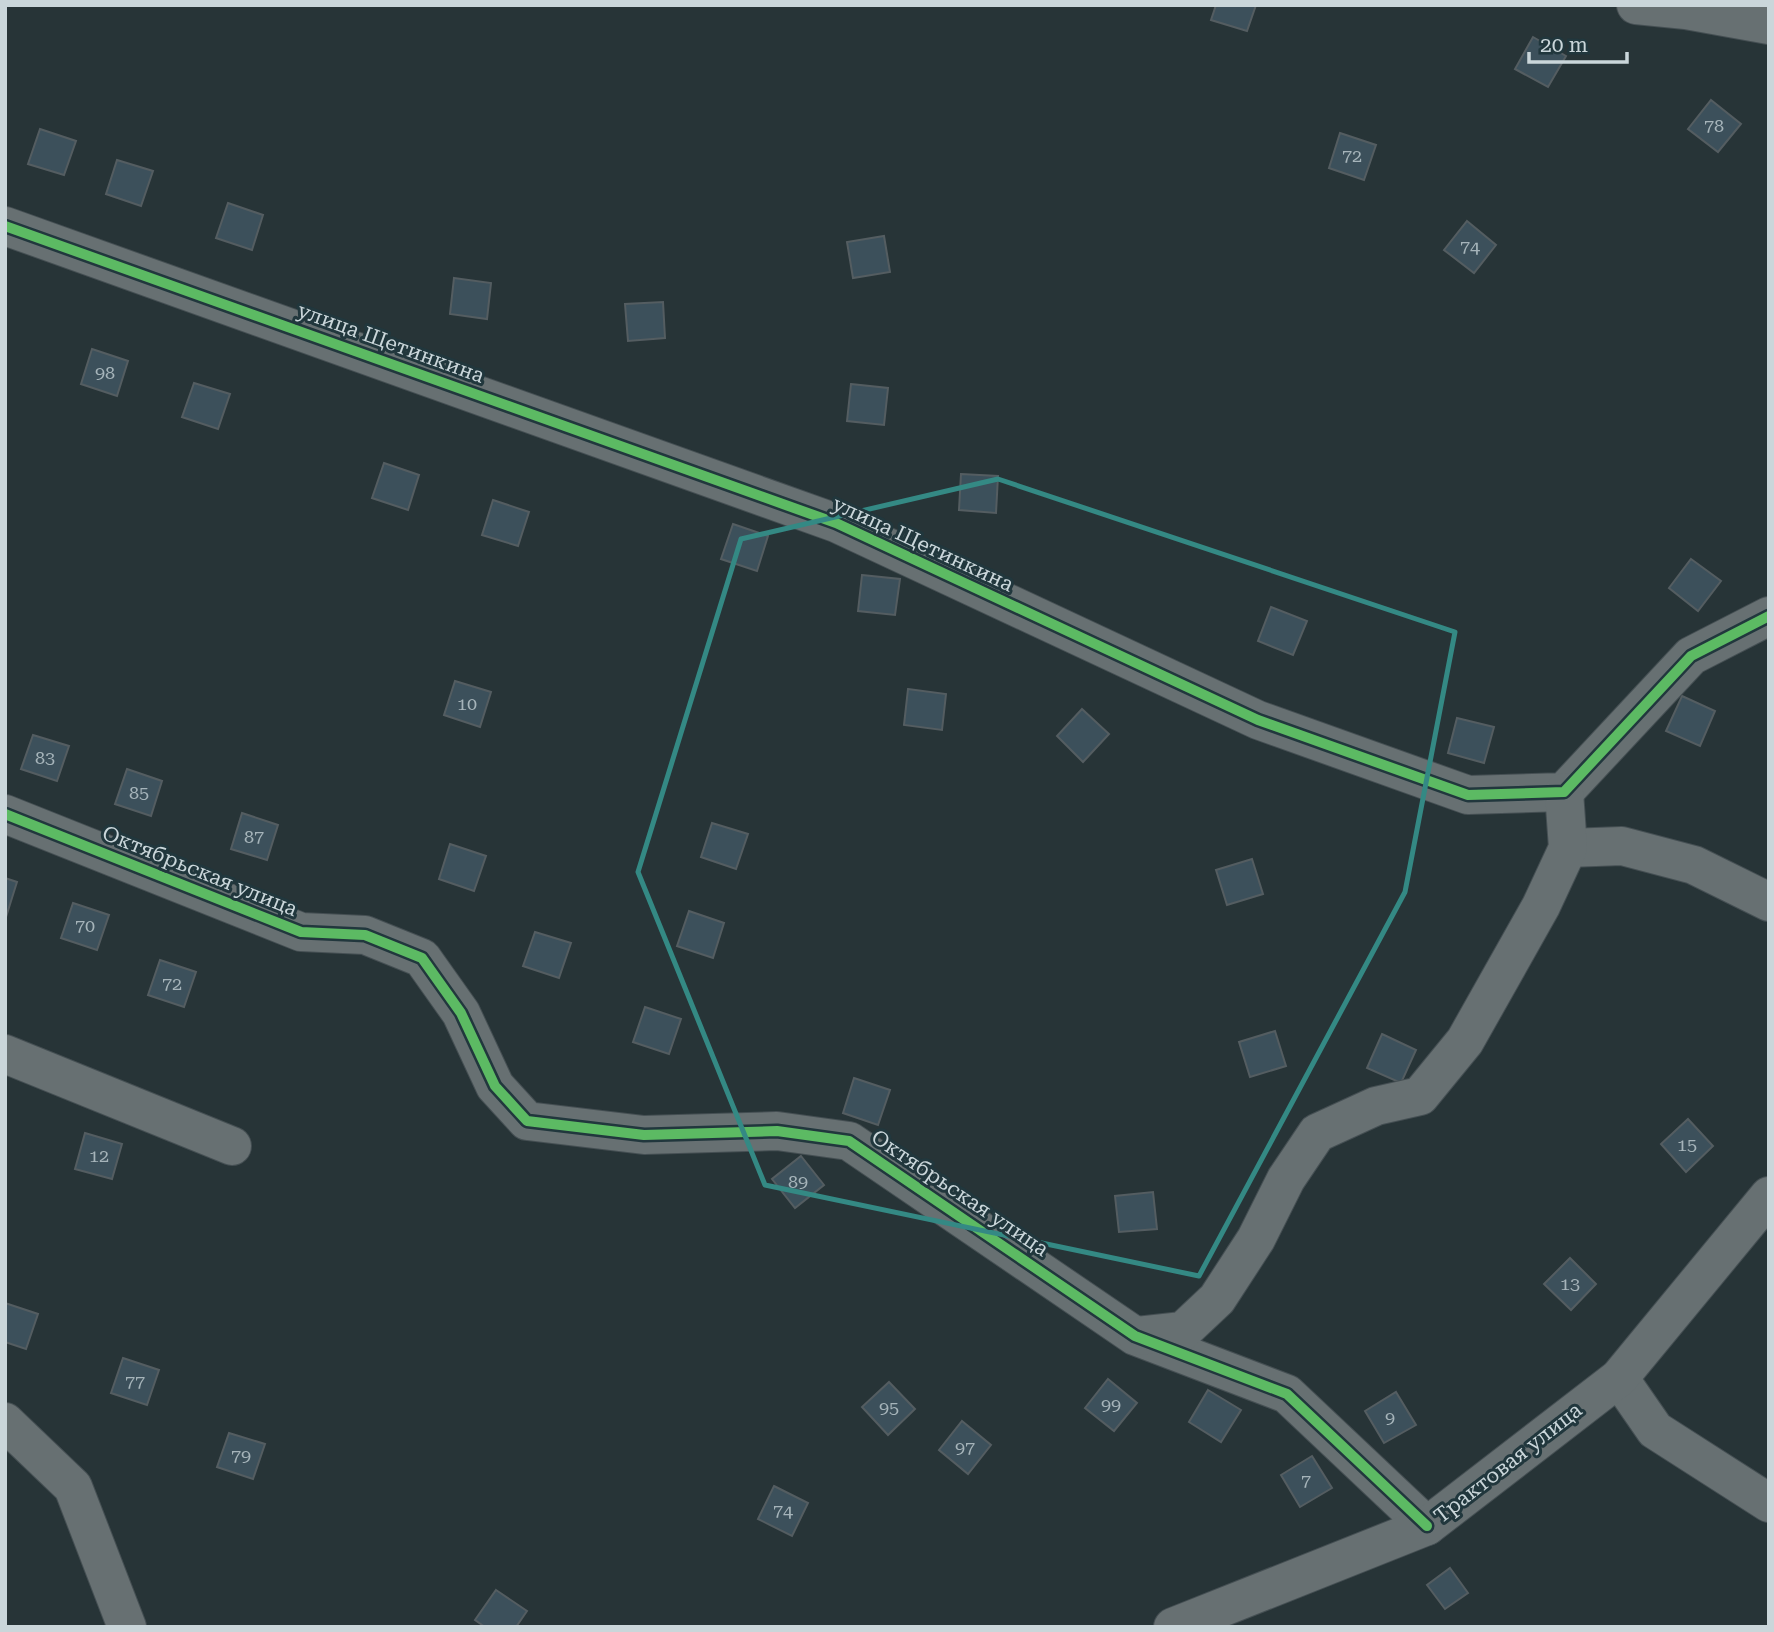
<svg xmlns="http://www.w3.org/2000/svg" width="1774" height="1632" font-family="'Roboto Serif',serif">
  <rect width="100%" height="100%" fill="#273437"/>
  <!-- building -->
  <g fill="#3c505b" stroke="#545d61" stroke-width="2">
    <path d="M1216,5h40l-9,26 -36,-11z"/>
    <path d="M1533,37l33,19 -18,31 -33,-18z"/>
    <path d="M1711,100l30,24 -23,28 -30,-23z"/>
    <path d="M40,129l36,12 -12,34 -36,-11z"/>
    <path d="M1340,133l36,12 -12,35 -35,-12z"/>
    <path d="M117,160l36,11 -12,35 -35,-12z"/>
    <path d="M228,203l35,12 -11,35 -36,-12z"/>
    <path d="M1467,221l29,24 -22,28 -30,-23z"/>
    <path d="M884,236l6,36 -37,6 -6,-36z"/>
    <path d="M454,278l37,5 -4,36 -37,-5z"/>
    <path d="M663,302l2,36 -37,3 -3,-37z"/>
    <path d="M92,349l36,12 -11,35 -36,-12z"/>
    <path d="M194,383l36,11 -12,35 -36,-12z"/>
    <path d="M851,384l37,4 -4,37 -37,-4z"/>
    <path d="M384,463l35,12 -11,35 -36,-12z"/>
    <path d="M961,474l37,2 -2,37 -37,-3z"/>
    <path d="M493,500l36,12 -11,34 -36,-11z"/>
    <path d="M733,524l35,12 -11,35 -36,-12z"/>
    <path d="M1691,559l30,22 -23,30 -29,-23z"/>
    <path d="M862,575l38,4 -5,36 -37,-4z"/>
    <path d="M1271,607l36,14 -14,34 -35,-14z"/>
    <path d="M455,681l36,11 -11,35 -36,-12z"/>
    <path d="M908,689l38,5 -4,36 -38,-5z"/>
    <path d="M1682,696l33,15 -15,35 -34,-15z"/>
    <path d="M1082,709l27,25 -26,28 -26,-26z"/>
    <path d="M1457,718l37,9 -10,36 -36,-10z"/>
    <path d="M33,735l36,11 -12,35 -36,-12z"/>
    <path d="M127,769l35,12 -11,35 -36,-12z"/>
    <path d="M242,813l36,12 -11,35 -36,-11z"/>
    <path d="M712,823l36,11 -12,35 -35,-12z"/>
    <path d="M450,844l36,12 -12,35 -35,-12z"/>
    <path d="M1252,859l11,35 -36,11 -11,-35z"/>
    <path d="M5,878l12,4 -11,35h-1z"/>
    <path d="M73,903l36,12 -12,35 -36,-12z"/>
    <path d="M689,911l35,12 -11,35 -36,-12z"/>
    <path d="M535,932l36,11 -12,35 -36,-12z"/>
    <path d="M160,960l36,12 -12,35 -36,-12z"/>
    <path d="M645,1007l36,12 -12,35 -36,-12z"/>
    <path d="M1275,1031l11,35 -36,11 -11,-35z"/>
    <path d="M1382,1034l34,16 -15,33 -34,-15z"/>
    <path d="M854,1078l36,12 -12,35 -35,-12z"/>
    <path d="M1688,1119l25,27 -27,26 -25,-28z"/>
    <path d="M85,1133l37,11 -10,35 -37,-10z"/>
    <path d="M801,1156l23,29 -29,23 -23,-29z"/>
    <path d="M1153,1192l4,37 -38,3 -4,-36z"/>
    <path d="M1570,1258l26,26 -25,26 -27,-26z"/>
    <path d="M5,1303l33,11 -12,35 -21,-7z"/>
    <path d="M123,1358l36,12 -12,35 -36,-12z"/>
    <path d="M1108,1379l29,24 -23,28 -29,-23z"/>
    <path d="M889,1382l26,27 -27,26 -26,-28z"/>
    <path d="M1208,1390l33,20 -20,32 -32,-20z"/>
    <path d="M1396,1392l20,33 -32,18 -19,-32z"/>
    <path d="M962,1421l29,24 -23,29 -29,-24z"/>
    <path d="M229,1433l36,11 -12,35 -36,-12z"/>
    <path d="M1312,1456l20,32 -32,19 -19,-32z"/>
    <path d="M774,1486l34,17 -16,33 -34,-17z"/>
    <path d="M1450,1568l18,25 -23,16 -18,-24z"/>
    <path d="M496,1590l31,21 -11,16h-31l-10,-7z"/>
  </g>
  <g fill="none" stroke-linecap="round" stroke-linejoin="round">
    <defs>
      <g id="minor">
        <path d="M1636,5l50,5 83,15"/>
        <path d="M5,226l831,297 422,197 210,75 96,-3 127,-136 78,-40"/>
        <path d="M5,814l296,118 64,3 57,23 39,55 34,73 32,35 117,14 133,-4 72,10 286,195 152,58 140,132"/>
        <path d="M1568,848l54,-2 72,19 75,37"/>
        <path d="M5,1054l227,92"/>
        <path d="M1137,1336l46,-5 34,-32 39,-60 30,-60 31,-46 59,-27 44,-10 45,-55 76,-135 27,-58 -4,-56"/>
        <path d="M1619,1378l36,52 114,73"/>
        <path d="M5,1422l68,65 54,140"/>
        <path d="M1173,1627l254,-101 192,-148 150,-182"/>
      </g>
    </defs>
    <!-- minor casing -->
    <use href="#minor" stroke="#454f53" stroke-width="40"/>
    <!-- minor -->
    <use href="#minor" stroke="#677072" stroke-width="38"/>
    <defs>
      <g id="cycleway">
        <path d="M5,226l831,297 422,197 210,75 96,-3 127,-136 78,-40"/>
        <path d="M5,814l296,118 64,3 57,23 39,55 34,73 32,35 117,14 133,-4 72,10 286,195 152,58 140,132"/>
      </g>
    </defs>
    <!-- cycleway casing -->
    <use href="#cycleway" stroke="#21373d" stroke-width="15"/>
    <!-- cycleway -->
    <use href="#cycleway" stroke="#5cba63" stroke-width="10"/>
  </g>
  <!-- marked area -->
  <path fill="none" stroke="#348984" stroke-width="5" stroke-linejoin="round" d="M998,479l457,153 -50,260 -206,384 -434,-91 -127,-313 103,-333z"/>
  <g text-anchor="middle" stroke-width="6" stroke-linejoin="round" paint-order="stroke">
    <!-- number labels -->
    <g font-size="18" fill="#a6b4ba">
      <text x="1714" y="132">78</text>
      <text x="1352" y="162">72</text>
      <text x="1470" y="253">74</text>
      <text x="105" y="379">98</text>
      <text x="467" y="710">10</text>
      <text x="45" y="764">83</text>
      <text x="139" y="799">85</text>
      <text x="254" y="843">87</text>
      <text x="85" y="932">70</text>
      <text x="172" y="990">72</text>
      <text x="1687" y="1151">15</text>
      <text x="99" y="1162">12</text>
      <text x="798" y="1188">89</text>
      <text x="1570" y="1290">13</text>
      <text x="135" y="1388">77</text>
      <text x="1111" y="1411">99</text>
      <text x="889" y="1414">95</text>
      <text x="1390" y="1424">9</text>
      <text x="965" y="1454">97</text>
      <text x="241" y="1462">79</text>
      <text x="1306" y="1487">7</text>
      <text x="783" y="1517">74</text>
    </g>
    <!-- street labels -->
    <g font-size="21" fill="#cad6da" stroke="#21373d">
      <text transform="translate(391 343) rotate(20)" y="7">улица Щетинкина</text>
      <text transform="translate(923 544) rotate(25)" y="7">улица Щетинкина</text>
      <text transform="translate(200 871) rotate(22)" y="7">Октябрьская улица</text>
      <text transform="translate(960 1193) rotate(34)" y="7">Октябрьская улица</text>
      <text transform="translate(1508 1463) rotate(-38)" y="7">Трактовая улица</text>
    </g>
  </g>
  <!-- border -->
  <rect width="1774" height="1632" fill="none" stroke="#cad6da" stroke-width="14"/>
  <!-- scale -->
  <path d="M1529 52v10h98v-10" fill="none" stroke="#cad6da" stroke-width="3.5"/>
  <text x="1540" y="52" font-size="21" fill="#cad6da" stroke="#21373d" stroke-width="5" paint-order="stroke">20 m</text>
</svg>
